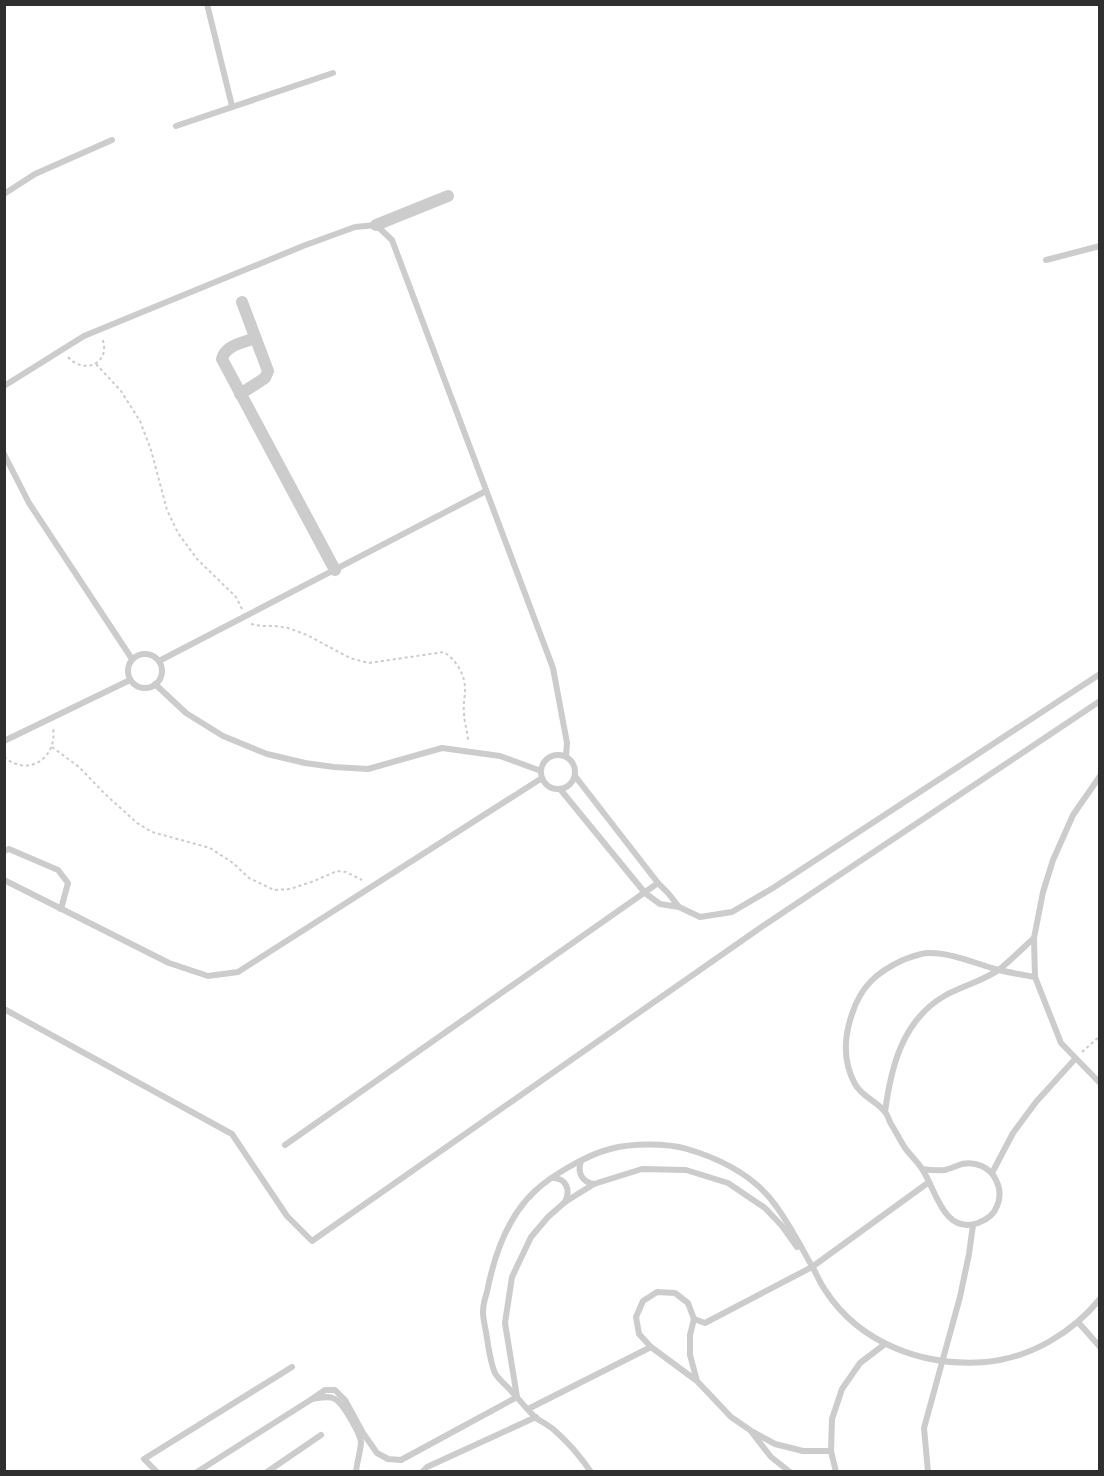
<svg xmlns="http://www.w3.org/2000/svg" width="1104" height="1476" font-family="Roboto,sans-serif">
  <rect width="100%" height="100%" fill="#fff"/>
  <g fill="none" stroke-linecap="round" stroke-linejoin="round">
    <!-- path -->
    <g stroke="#ccc" stroke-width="2" stroke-dasharray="3 3" stroke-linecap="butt">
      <path d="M68,357c17,19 44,5 34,-19"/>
      <path d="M96,364l25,27 19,30 11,29 16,60 11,23 19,26 39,38 6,12"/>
      <path d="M251,624l10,2h14l13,2 19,7 43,23 19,5 75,-11c12,8 21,22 21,37 0,8 -2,16 -1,24 0,10 4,19 4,29"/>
      <path d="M52,747l27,20 26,27 32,29 15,9 58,16 23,15 16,15 25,12 16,-1 24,-8 23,-10 9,1 16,8"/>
      <path d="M4,757c25,21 54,0 49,-29"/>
      <path d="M1082,1052l18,-16"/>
    </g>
    <!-- service -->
    <g stroke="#ccc" stroke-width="6">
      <path d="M207,4l25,102"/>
      <path d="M176,126l157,-53"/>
      <path d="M4,194l31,-20 77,-34"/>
      <path d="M1046,260l54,-14"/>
      <path d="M4,386l80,-50 219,-90 52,-19 21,-2 16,15 161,428 14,75 -1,13"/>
      <path d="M4,454l25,49 103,156"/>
      <circle cx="145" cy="671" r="17"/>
      <path d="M159,661l327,-170"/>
      <path d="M155,684l31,29 37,23 44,18 38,9 29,4 34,2 74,-21 58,8 41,15"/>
      <path d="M4,741l126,-61"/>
      <circle cx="558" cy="772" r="17"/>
      <path d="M575,776l83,107 10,10 11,14"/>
      <path d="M1100,776l-27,39 -20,45 -10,32 -9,46 1,39 26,66 39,40"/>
      <path d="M560,789l85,104 15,11 19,3 21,10 32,-5 41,-24 327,-214"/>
      <path d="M4,851l5,-2 49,21 10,13 -7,26"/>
      <path d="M4,880l165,83 39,13 30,-4 304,-194"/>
      <path d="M4,1009l228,125 55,82 25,25 448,-313 340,-227"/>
      <path d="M885,1112c6,-46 18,-93 61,-117 17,-9 39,-15 54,-26 12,-10 23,-21 34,-31"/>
      <path d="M285,1145l373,-262"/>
      <path d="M581,1161c-4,12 1,21 13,23"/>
      <path d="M922,1169c7,1 15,2 23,1 5,-1 11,-4 17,-6 13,-3 28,3 34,16 4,8 5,17 1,26 -3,9 -11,14 -19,17 -35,12 -42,-34 -56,-54 -5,-8 -12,-14 -17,-21 -5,-8 -9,-16 -14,-24 -2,-3 -3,-9 -6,-12 -8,-11 -23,-15 -30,-28 -12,-22 -11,-47 -3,-70 9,-28 25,-42 51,-54 8,-3 17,-7 26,-7 25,0 47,11 70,17 12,3 24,5 36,7"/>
      <path d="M992,1173l21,-40 23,-31 39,-43"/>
      <path d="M552,1178c14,0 19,11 13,24"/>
      <path d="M694,1319l11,4 107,-56 117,-85"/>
      <path d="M1078,1322l22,25"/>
      <path d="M697,1381l-7,-26v-20l4,-16 -6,-16 -13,-10 -18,-1 -14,9 -7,16 3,17 12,13 46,34 34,36 19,13 21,27 19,15"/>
      <path d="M517,1397l-12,-74 7,-46 19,-40 17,-20 17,-15 29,-18 48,-15 44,1 42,13 37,25 17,18 15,21"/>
      <path d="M312,1399l13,-9h10l10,10 18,33 14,20 11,6 13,1 116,-63"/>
      <path d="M528,1409l123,-62"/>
      <path d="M753,1432l22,12 28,7h28"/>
      <path d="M157,1472l-13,-13 148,-92"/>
      <path d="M197,1472l115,-73c8,-1 16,-4 23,0 8,4 26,36 26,44 -1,10 -4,19 -5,29"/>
      <path d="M267,1472l54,-37"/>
      <path d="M422,1472l5,-5 109,-50"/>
      <path d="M591,1472c-11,-16 -23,-30 -38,-43 -5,-4 -11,-7 -17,-11 -9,-8 -16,-18 -24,-26 -5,-6 -14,-13 -17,-19 -5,-11 -7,-29 -9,-41 -1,-6 -3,-13 -3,-20 0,-7 2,-14 4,-20 7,-36 20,-75 48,-101 17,-16 52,-36 75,-42 21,-6 57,-6 77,0 34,10 68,27 89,57 14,19 25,41 37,62 4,7 7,15 12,22 35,54 99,77 161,72 44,-4 86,-29 114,-63"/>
      <path d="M836,1472l-5,-21 1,-32 10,-30 18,-26 25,-19"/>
      <path d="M928,1472l-4,-44 36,-131 9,-43 4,-29"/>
    </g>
    <!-- minor -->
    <g stroke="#ccc" stroke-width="12">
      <path d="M376,225l72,-29"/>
      <path d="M255,338c-12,5 -30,7 -33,21l113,211"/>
      <path d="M240,394l25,-16 3,-7 -26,-69"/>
    </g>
  </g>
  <!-- border -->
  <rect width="1104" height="1476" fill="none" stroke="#2f2f2f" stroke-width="12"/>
</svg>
